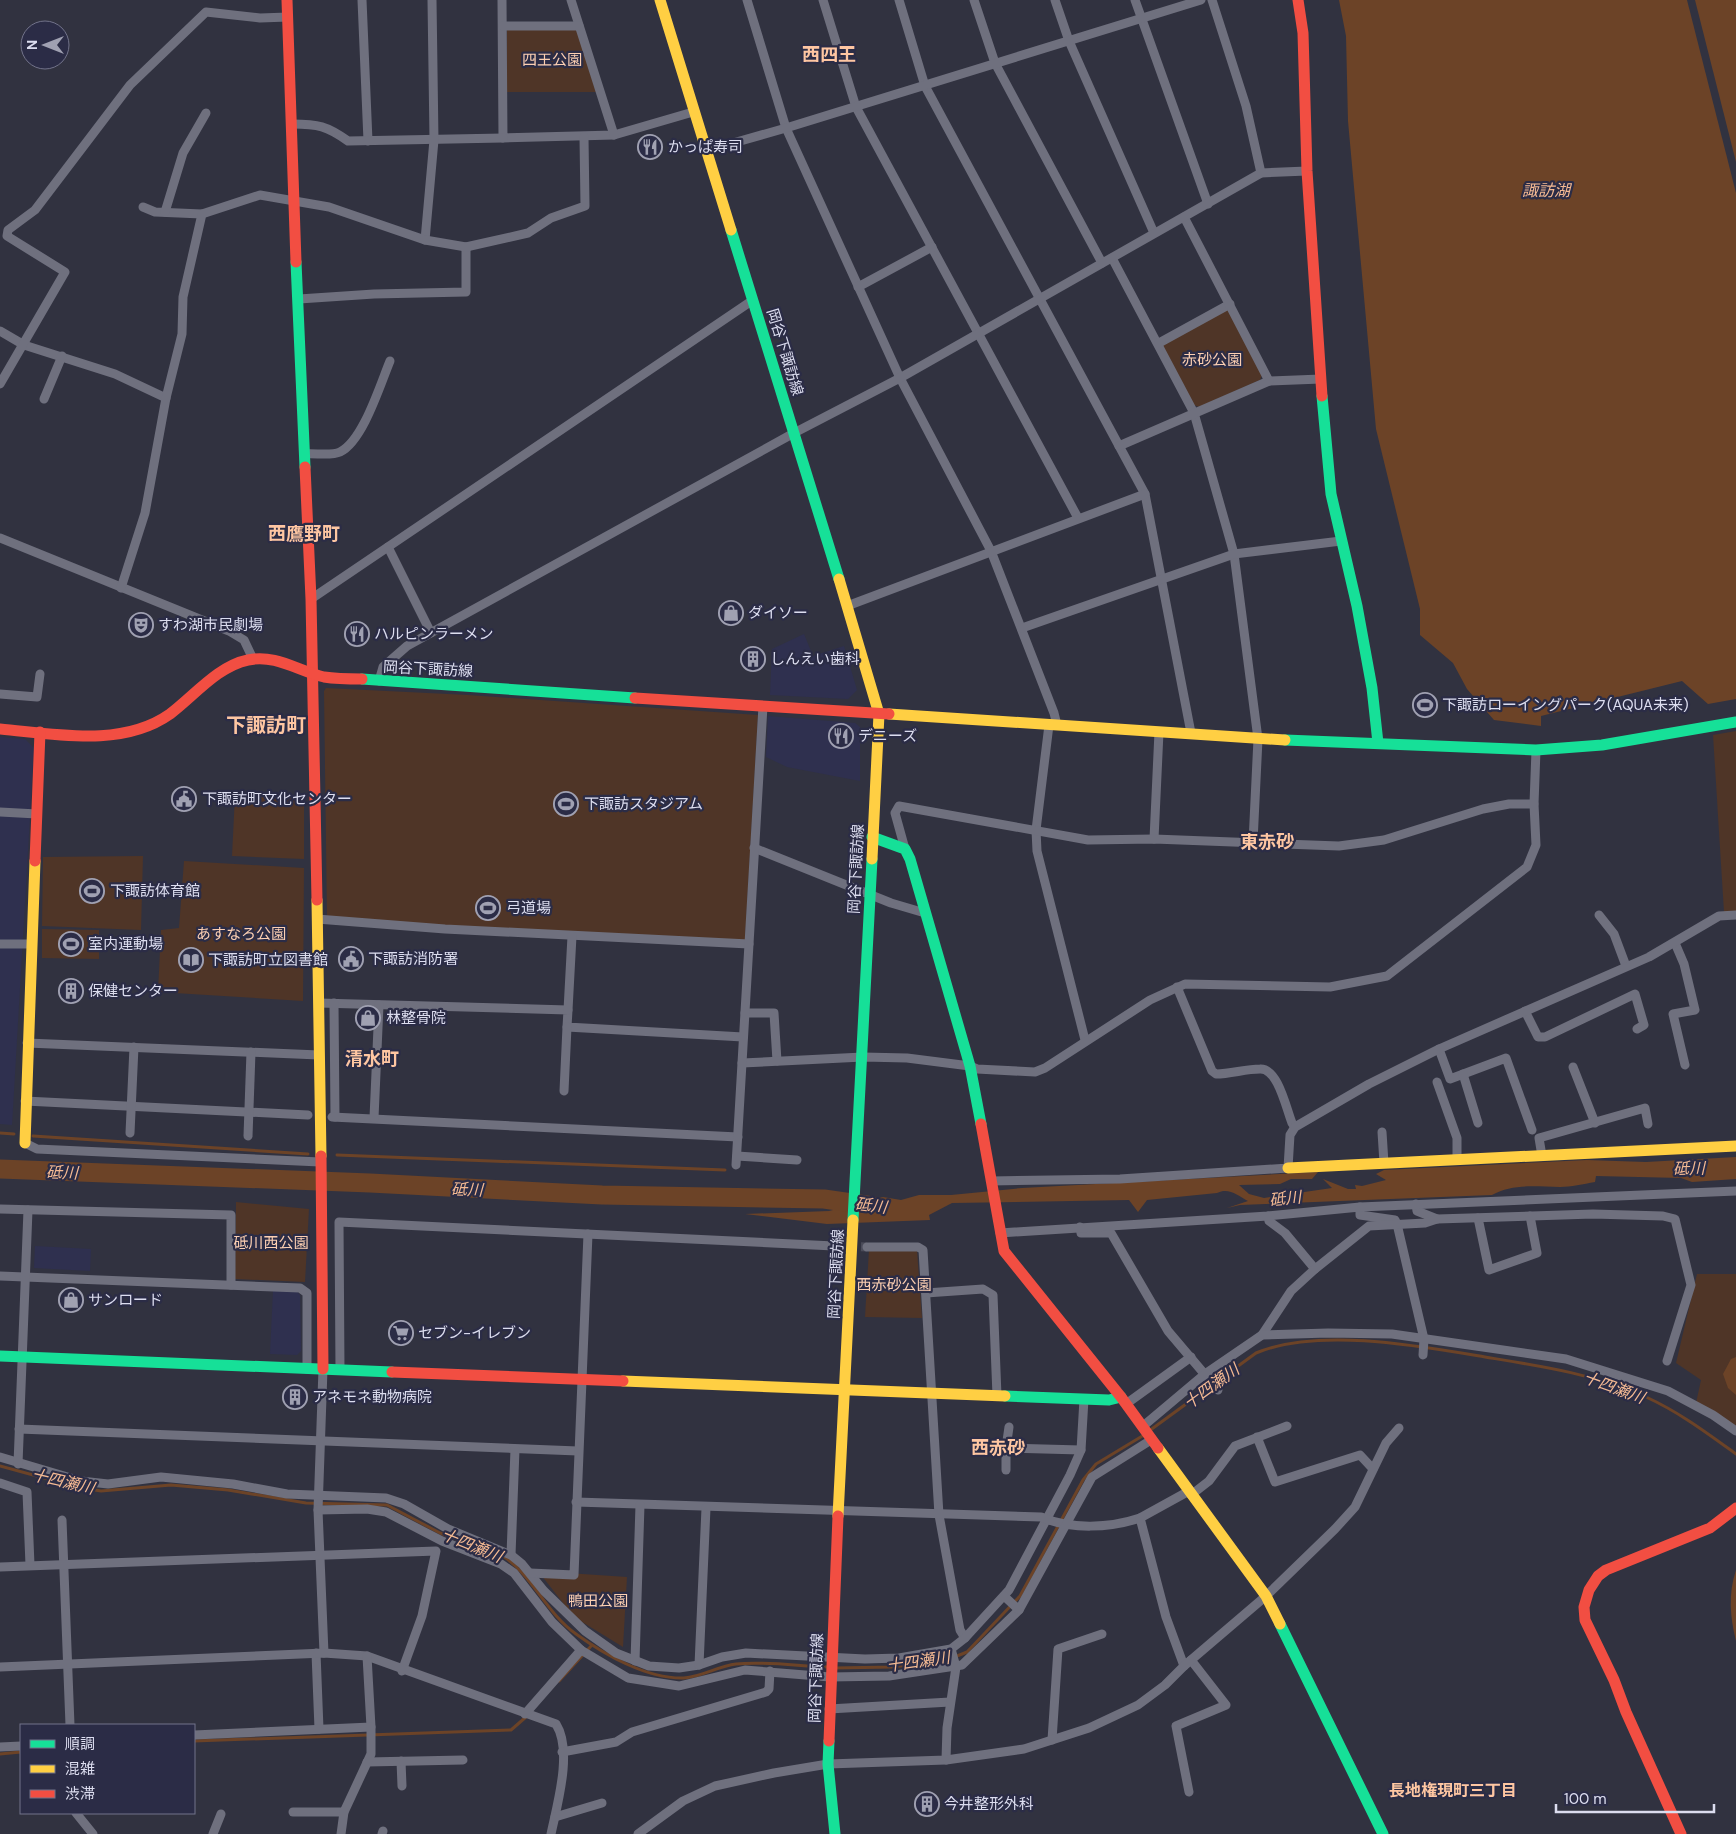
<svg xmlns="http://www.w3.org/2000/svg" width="1736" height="1834" font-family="'DM Sans','Noto Sans JP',sans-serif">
  <rect width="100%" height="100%" fill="#313240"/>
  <!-- built -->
  <g fill="#2f304f">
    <path d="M804,634l9,22 31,-10 13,44 -9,9 -78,-4 2,-46z"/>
    <path d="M768,716l87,7 5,4v54l-73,-14 -21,-10z"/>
    <path d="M0,737l25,2 9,9 -22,377 -12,-1z"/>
    <path d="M35,1246l56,3 -1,22 -56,-3z"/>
    <path d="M273,1291h24l3,4 1,56 -4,4 -27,-1z"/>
  </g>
  <!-- green -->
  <g fill="#4f3527">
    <path d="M577,28l19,64h-89v-62z"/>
    <path d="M1224,310h4l34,65 -2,5 -61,27 -5,-2 -32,-60z"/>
    <path d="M326,688l142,7 290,20 -13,226 -262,-13 -156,-10 -3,-227z"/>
    <path d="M1736,731v181h-12l-11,-177z"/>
    <path d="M235,795l69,3v61l-72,-3z"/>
    <path d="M143,856l-2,74 -99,-4 1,-69z"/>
    <path d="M184,861l120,7 -1,133 -145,-9 3,-62 18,-2z"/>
    <path d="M42,929l57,1v29l-57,-1z"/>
    <path d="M236,1202l73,7 -4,73 -70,-3z"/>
    <path d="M869,1250h48l5,68 -57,-1z"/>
    <path d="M1697,1274h39v155l-40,-26 5,-23 -25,-17z"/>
    <path d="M538,1571l89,6 -4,70 -49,-30z"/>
  </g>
  <!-- water -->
  <g fill="#6c4327">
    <path d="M1339,0h397v699l-28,5 -26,-23 -141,35v10l-47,-6 -27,-31 -14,-26 -33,-28v-26l-44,-180 -28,-308 -2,-85z"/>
    <path d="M1736,1157v22l-44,3 -11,-4 -85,-2 -1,6c-12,2 -24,5 -35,5 -23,0 -47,-4 -68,8l-252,10 -13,3 21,-7c-10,-6 -20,-14 -31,-8l-70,7 -9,12 -9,-12 -177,3 -23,12 1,5 -103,4 -82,-10 84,-3 54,-14 18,3 18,-5h32l71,-7 296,-16 -6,7h-21l-11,5 -41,1 10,9 15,4 68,-10 -9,-9 25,10h8l-1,-4 7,1 24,-6 -10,-6 8,-4 203,-10 59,2z"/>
    <path d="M1736,1357v38l-8,-7 -5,-14 8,-15z"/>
    <path d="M1736,1570v71c-6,-24 -8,-47 0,-71z"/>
  </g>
  <!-- pier -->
  <path fill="#313240" d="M1687,0h8l41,162v31z"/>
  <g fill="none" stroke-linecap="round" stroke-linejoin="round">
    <!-- stream -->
    <g stroke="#6c4327" stroke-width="3">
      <path d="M0,1133l14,1"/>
      <path d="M33,1136l275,18"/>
      <path d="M337,1155l388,15"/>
      <path d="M1149,1431l107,-78c62,-26 164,-7 229,4 55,9 110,17 161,40 33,15 61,36 90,57"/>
      <path d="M0,1466l77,21 24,4 70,-6 57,5 78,13 81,2 53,28 55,20"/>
      <path d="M503,1556c30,20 43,57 73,78 29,21 71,45 108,44 18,-1 34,-12 52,-14 29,-3 62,2 92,3"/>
      <path d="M834,1668l59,-1 54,-7 20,-8 53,-56 63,-116 13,-16 48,-29"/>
      <path d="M559,1681l33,-36"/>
      <path d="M194,1741l317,-11 15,-13"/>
      <path d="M0,1754l21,-2"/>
    </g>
    <!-- river -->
    <path stroke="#6c4327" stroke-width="19" d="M0,1169l370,14 232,12 222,4 49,7"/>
    <!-- street-tunnel -->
    <path stroke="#4b4c5a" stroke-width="9" stroke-dasharray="9 4.5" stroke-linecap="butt" d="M834,1246l33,1"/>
    <!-- street -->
    <g stroke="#6f707e" stroke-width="9">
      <path d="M362,0l6,141"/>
      <path d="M502,0l1,138 111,-3 79,-23"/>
      <path d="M571,0l43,135"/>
      <path d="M747,0l39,128 114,250 91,173 63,162 3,12"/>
      <path d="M823,0l33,107 222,411"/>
      <path d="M899,0l26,86 220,408 46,239"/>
      <path d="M974,0l21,63 107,200"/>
      <path d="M1055,0l14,41 85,192"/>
      <path d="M1135,0l73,204"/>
      <path d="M1212,0l34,106 15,67"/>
      <path d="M503,26h76"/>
      <path d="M292,124c26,0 35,2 56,17l155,-3"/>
      <path d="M705,151l81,-23 415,-128"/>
      <path d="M143,207l12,5 47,2"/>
      <path d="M165,212l18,-59 23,-40"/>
      <path d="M425,240l9,-100 -2,-140"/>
      <path d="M1112,258l82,155 40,141 24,185 -5,103"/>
      <path d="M858,287l74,-40"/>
      <path d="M299,299l75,-5 92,-2v-45"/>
      <path d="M0,331l24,14 91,29 51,24"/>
      <path d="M1159,343l71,-39"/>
      <path d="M1269,381l52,-2"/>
      <path d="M0,384l65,-112 -58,-36 1,-6 27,-20 95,-125 76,-73 54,6 28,-1"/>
      <path d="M44,399l18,-43"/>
      <path d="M1119,446l150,-65 -85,-164"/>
      <path d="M305,454c10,-1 27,2 35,-2 23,-11 40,-67 50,-91"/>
      <path d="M0,538l229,93 15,9 9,19"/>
      <path d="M388,547l43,86"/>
      <path d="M121,588l24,-75 21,-115 16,-64 1,-37 19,-83 58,-19 69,12 96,33 41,7 62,-14 23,-15 34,-12 -1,-69"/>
      <path d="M311,599l442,-299"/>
      <path d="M847,606l298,-112"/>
      <path d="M1022,628l212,-74 107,-13"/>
      <path d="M379,681l4,-14 24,-21 387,-213 106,-55 361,-205 46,-2"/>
      <path d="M0,694l37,3 3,-23"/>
      <path d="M1049,725l-13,105 1,21 48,189"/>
      <path d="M0,812l37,2"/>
      <path d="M1154,839l5,-107"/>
      <path d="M754,848l137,55 34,10"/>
      <path d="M905,849l-10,-36 4,-7 189,34 66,-1 185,7 45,-6 99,-31 26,-5h25"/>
      <path d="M1599,915l15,19 12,32"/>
      <path d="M317,919l128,10 304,15"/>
      <path d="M1675,943l9,21 11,46 -22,4 12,51"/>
      <path d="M0,944h31"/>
      <path d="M1177,987l35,84 4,3c15,0 29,-5 44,-5 18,-1 26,39 32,54l3,4"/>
      <path d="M319,1003l249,7 -1,17 176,10"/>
      <path d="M334,1003l1,114"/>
      <path d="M568,1010l4,-74"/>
      <path d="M1525,1011l13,26h7l90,-43 9,31 -7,4"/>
      <path d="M745,1013h29l3,48"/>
      <path d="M27,1043l292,12"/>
      <path d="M1439,1049l11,30 56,-21 26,72"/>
      <path d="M742,1063l121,-6 44,1 63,8 7,3 58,3 10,-4 105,-68 35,-16 145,3 57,-11 140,-109 9,-22 -2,-41 2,-54"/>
      <path d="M1573,1067l22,56"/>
      <path d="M1463,1074l15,49"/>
      <path d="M1437,1082l20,56v21"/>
      <path d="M564,1091l3,-64"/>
      <path d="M25,1101l283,14"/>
      <path d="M332,1117l406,20"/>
      <path d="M374,1118l5,-113"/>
      <path d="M1382,1132l2,31"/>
      <path d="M130,1133l4,-86"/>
      <path d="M248,1136l3,-84"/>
      <path d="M25,1143l12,6 283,13"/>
      <path d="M737,1156l60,4"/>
      <path d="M1542,1156l-3,-18 106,-30 3,16"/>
      <path d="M736,1165l27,-459"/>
      <path d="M991,1181l129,-2 168,-11 2,-33 5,-8 74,-43 70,-35 210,-92 70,-41 17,-1"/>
      <path d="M1416,1204l1,7 20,8"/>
      <path d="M1360,1207v8l35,5 2,4 27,115 -1,16"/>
      <path d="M0,1209l231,6v70"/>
      <path d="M1268,1216l1,5 16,12 30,36"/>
      <path d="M1478,1218l11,52 48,-17 -7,-37"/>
      <path d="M1080,1227l1,6h30l57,98 50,59"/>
      <path d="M1000,1233l268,-17 92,-9 376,-16"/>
      <path d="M867,1247h51l5,3 16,265 21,115 5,8"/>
      <path d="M0,1276l300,12 7,5v76"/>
      <path d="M926,1293l57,-4 10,6 4,101"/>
      <path d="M1262,1335l29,-44 24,-22 54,-43 56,-3 12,-4 156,-5 70,2 12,3 16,66 -24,76"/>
      <path d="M323,1369l-5,141 6,143"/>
      <path d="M340,1370l-1,-148 495,24"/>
      <path d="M1126,1404l65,-47"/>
      <path d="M1009,1427l-3,21 75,2"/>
      <path d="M1142,1427l63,-53 57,-39 66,-2 64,1 174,25 102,32 45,24 23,16"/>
      <path d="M19,1429l559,22"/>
      <path d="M1257,1437l18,45 85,-27 13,14"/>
      <path d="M0,1457l81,24 27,3 53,-7 72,7 54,10 99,4 18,6 44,25 63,26 11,9 22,27 41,40 31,22 33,13 30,2 20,-3 23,-8 24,-4 119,6 34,-1 52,-9 14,-11 44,-48 61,-115 11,-25 3,-51"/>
      <path d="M18,1464l10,-254"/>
      <path d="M1006,1470v-22"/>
      <path d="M0,1483l27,9 3,73"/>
      <path d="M1191,1495l18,-14 26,-35 52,-20"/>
      <path d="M576,1502l465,15c30,13 69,11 99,1"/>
      <path d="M318,1510l49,-1 19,3 56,29 59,23 13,9 38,49 29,28 47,28 51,8 66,-16 85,7 59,-1 73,-11 57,-55 73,-133 59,-37"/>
      <path d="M62,1520l8,205"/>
      <path d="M511,1555l4,-106"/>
      <path d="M0,1567l436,-16 -14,65 -20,55"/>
      <path d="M530,1573l44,2 14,-341"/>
      <path d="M1004,1596l15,14"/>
      <path d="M316,1653l3,76"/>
      <path d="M635,1661l5,-156"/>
      <path d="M699,1665l7,-157"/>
      <path d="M1184,1666l-18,-49 -26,-99 49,-27"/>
      <path d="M0,1667l324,-14 43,3 189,68c17,27 1,81 -5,110"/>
      <path d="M829,1709l121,-7"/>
      <path d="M525,1714l56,-64"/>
      <path d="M194,1735l177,-8 -4,-71"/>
      <path d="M1052,1740l6,-91 44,-15"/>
      <path d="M0,1747l21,-1"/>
      <path d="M562,1752l54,-10 16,-10 134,-40 3,-3 1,-18"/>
      <path d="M946,1760l1,-32 9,-61 -5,-18"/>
      <path d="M401,1761l1,25"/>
      <path d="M367,1762l96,-2"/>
      <path d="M1189,1792l-13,-66 50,-21 -35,-45"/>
      <path d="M293,1812h51"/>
      <path d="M76,1813l17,21"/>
      <path d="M555,1817l47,-14"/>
      <path d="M213,1834l8,-20"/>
      <path d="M341,1834l3,-22 27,-58v-27"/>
      <path d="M382,1834l1,-3"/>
      <path d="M638,1834l45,-33 32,-15 59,-13 54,-9 118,-4 78,-11 65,-21 49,-23 27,-20 19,-19 82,-70 69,-67 20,-22 31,-64 13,-15"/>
    </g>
    <!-- fast -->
    <g stroke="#16e098" stroke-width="11">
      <path d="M731,230l108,349"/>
      <path d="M296,262l9,205"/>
      <path d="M1322,396l9,98 26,112 15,82 6,55"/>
      <path d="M362,679l273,19"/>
      <path d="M1285,740l251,10 66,-5 134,-23"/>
      <path d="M872,837l33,12 5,10 60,207 11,58"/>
      <path d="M853,1220l19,-361"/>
      <path d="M0,1356l392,16"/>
      <path d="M1005,1396l104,4 12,-3"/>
      <path d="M1280,1624l103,210"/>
      <path d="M829,1741l-1,23 7,70"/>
    </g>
    <!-- slow -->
    <g stroke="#ffcf43" stroke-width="11">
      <path d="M660,0l71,230"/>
      <path d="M839,579l40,135 -7,145"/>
      <path d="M889,714l396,26"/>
      <path d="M317,900l4,256"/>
      <path d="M25,1143l10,-282"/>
      <path d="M1288,1168l448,-22"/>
      <path d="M623,1381l382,15"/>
      <path d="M1158,1448l108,148 14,28"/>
      <path d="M838,1516l15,-296"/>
    </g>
    <!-- jam -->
    <g stroke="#f24e42" stroke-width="11">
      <path d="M287,0l9,262"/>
      <path d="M1298,0l5,33 4,138 15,225"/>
      <path d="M305,467l6,132 6,301"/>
      <path d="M635,698l254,16"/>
      <path d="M0,729c55,5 122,19 170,-15 24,-18 48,-48 78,-54 28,-6 50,11 76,17 13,2 26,2 38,2"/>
      <path d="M35,861l5,-129"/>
      <path d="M981,1124l23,127 117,146 37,51"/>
      <path d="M321,1156l2,213"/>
      <path d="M392,1372l231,9"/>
      <path d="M829,1741l9,-225"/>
      <path d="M1681,1834l-55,-122 -12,-32 -29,-60 -1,-13 5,-17 9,-14 8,-6 104,-42 26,-20"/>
    </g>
  </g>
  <!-- icons -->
  <defs>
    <symbol id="restaurant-ring" viewBox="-11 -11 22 22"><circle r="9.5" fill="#2b2c46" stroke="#a0a1b2" stroke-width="1.5"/><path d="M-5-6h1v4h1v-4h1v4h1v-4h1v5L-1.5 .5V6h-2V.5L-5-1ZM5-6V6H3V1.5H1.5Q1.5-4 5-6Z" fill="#a0a1b2"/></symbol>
    <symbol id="shop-ring" viewBox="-11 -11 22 22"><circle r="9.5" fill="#2b2c46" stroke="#a0a1b2" stroke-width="1.5"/><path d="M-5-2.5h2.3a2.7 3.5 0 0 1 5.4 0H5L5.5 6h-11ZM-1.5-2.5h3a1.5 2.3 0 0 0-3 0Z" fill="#a0a1b2"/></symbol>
    <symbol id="theatre-ring" viewBox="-11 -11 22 22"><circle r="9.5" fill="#2b2c46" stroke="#a0a1b2" stroke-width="1.5"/><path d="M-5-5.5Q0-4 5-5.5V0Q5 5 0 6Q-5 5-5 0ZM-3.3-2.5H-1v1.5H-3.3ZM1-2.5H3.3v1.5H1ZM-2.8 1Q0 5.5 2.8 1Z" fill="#a0a1b2"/></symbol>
    <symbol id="building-ring" viewBox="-11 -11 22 22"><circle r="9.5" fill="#2b2c46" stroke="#a0a1b2" stroke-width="1.5"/><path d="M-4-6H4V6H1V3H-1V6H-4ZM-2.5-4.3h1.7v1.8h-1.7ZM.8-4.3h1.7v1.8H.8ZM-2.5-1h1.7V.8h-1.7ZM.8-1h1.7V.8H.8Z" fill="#a0a1b2"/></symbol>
    <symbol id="stadium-ring" viewBox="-11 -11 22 22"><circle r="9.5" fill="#2b2c46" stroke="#a0a1b2" stroke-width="1.5"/><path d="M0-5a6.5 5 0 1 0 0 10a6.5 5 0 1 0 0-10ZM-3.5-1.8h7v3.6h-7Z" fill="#a0a1b2"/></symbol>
    <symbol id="civic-ring" viewBox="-11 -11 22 22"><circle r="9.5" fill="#2b2c46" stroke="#a0a1b2" stroke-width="1.5"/><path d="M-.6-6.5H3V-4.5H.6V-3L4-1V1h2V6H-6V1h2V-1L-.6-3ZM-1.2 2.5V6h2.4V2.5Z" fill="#a0a1b2"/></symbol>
    <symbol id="library-ring" viewBox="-11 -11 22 22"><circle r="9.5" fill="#2b2c46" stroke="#a0a1b2" stroke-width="1.5"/><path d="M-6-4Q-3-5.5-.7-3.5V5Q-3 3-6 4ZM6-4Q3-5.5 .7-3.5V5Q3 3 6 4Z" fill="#a0a1b2"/></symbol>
    <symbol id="supermarket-ring" viewBox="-11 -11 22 22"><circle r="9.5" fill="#2b2c46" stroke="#a0a1b2" stroke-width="1.5"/><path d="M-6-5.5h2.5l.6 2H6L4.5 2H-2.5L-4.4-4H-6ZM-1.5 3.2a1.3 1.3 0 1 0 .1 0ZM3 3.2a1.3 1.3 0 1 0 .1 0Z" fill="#a0a1b2"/></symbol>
  </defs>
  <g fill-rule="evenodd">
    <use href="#restaurant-ring" x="636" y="133" width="28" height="28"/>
    <use href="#shop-ring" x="717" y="599" width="28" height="28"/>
    <use href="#theatre-ring" x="127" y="611" width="28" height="28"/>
    <use href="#restaurant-ring" x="343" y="620" width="28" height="28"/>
    <use href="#building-ring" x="739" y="645" width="28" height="28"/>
    <use href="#stadium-ring" x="1411" y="691" width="28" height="28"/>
    <use href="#restaurant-ring" x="827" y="722" width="28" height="28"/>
    <use href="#civic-ring" x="170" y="785" width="28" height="28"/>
    <use href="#stadium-ring" x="552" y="790" width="28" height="28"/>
    <use href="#stadium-ring" x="78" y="877" width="28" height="28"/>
    <use href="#stadium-ring" x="474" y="894" width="28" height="28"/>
    <use href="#stadium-ring" x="57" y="930" width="28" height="28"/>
    <use href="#civic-ring" x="337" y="945" width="28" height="28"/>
    <use href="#library-ring" x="177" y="946" width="28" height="28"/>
    <use href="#building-ring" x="57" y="977" width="28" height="28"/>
    <use href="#shop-ring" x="354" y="1004" width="28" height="28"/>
    <use href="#shop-ring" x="57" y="1286" width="28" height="28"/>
    <use href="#supermarket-ring" x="387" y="1319" width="28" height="28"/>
    <use href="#building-ring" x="281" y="1383" width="28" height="28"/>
    <use href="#building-ring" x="913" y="1790" width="28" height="28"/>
  </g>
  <g text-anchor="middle" stroke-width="4.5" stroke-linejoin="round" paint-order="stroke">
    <!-- park labels -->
    <g font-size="15" fill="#fccfb2" stroke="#2b2c46">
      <text x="552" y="65">四王公園</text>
      <text x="1212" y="365">赤砂公園</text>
      <text x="241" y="939">あすなろ公園</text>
      <text x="271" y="1248">砥川西公園</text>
      <text x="894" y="1290">西赤砂公園</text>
      <text x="598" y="1606">鴨田公園</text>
    </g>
    <!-- poi labels -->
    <g font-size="15" fill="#dcddef" stroke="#2b2c46" text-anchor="start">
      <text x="668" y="152">かっぱ寿司</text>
      <text x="748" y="618">ダイソー</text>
      <text x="158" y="630">すわ湖市民劇場</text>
      <text x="374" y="639">ハルピンラーメン</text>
      <text x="770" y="664">しんえい歯科</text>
      <text x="1442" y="710">下諏訪ローイングパーク(AQUA未来)</text>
      <text x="858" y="741">デニーズ</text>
      <text x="202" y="804">下諏訪町文化センター</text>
      <text x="584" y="809">下諏訪スタジアム</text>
      <text x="110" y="896">下諏訪体育館</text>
      <text x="506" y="913">弓道場</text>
      <text x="88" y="949">室内運動場</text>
      <text x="368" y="964">下諏訪消防署</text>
      <text x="208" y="965">下諏訪町立図書館</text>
      <text x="88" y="996">保健センター</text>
      <text x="386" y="1023">林整骨院</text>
      <text x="88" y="1305">サンロード</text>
      <text x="418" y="1338">セブン-イレブン</text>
      <text x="312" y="1402">アネモネ動物病院</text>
      <text x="944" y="1809">今井整形外科</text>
    </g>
    <!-- street labels -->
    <g font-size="15" fill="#dcddef" stroke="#2b2c46">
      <text transform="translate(785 352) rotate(73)" y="5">岡谷下諏訪線</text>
      <text transform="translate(428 669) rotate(3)" y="5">岡谷下諏訪線</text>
      <text transform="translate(856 869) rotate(-87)" y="5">岡谷下諏訪線</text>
      <text transform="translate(836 1274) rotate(-87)" y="5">岡谷下諏訪線</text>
      <text transform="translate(816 1678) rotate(-88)" y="5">岡谷下諏訪線</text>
    </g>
    <!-- water labels -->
    <g font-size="16" font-style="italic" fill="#f5ba93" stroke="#2b2c46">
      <text x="1546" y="196">諏訪湖</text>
      <text transform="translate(1689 1168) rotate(-1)" y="6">砥川</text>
      <text transform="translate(62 1172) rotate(2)" y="6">砥川</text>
      <text transform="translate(467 1189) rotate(2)" y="6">砥川</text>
      <text transform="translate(1285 1198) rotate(-6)" y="6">砥川</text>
      <text transform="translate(871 1205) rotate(7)" y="6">砥川</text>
      <text transform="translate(1211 1386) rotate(-36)" y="6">十四瀬川</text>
      <text transform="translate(1614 1387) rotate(20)" y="6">十四瀬川</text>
      <text transform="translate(63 1481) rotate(13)" y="6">十四瀬川</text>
      <text transform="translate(472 1545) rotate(22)" y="6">十四瀬川</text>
      <text transform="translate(918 1661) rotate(-8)" y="6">十四瀬川</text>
    </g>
    <!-- neighbourhood labels -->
    <g font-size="16" font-weight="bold" fill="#fec6a2" stroke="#2b2c46">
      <text x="1453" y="1796">長地権現町三丁目</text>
    </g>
    <!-- quarter labels -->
    <g font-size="18" font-weight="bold" fill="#fec6a2" stroke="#2b2c46">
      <text x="829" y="61">西四王</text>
      <text x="304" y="540">西鷹野町</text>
      <text x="1267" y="848">東赤砂</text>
      <text x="372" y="1065">清水町</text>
      <text x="998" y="1454">西赤砂</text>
    </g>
    <!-- district labels -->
    <g font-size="20" font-weight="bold" fill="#fec6a2" stroke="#2b2c46">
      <text x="266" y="732">下諏訪町</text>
    </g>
  </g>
  <!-- legend -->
  <rect x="20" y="1724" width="175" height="90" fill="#2b2c46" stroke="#72738a"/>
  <rect x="30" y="1740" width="25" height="8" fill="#16e098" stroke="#72738a"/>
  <text x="65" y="1749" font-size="15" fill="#dcddef">順調</text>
  <rect x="30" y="1765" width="25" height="8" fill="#ffcf43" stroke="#72738a"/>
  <text x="65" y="1774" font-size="15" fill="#dcddef">混雑</text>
  <rect x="30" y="1790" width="25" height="8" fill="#f24e42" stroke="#72738a"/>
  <text x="65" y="1799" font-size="15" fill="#dcddef">渋滞</text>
  <!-- north arrow -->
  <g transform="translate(45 45) rotate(270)"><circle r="24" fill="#2b2c46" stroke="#72738a"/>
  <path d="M0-4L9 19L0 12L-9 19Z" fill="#a0a1b2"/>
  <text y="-8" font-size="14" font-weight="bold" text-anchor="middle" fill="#dcddef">N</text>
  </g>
  <!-- scale -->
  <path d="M1556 1804v8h158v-8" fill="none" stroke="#dcddef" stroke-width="2.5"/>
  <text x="1564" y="1804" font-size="15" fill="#dcddef" stroke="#2b2c46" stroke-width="4" paint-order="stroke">100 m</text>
</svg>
